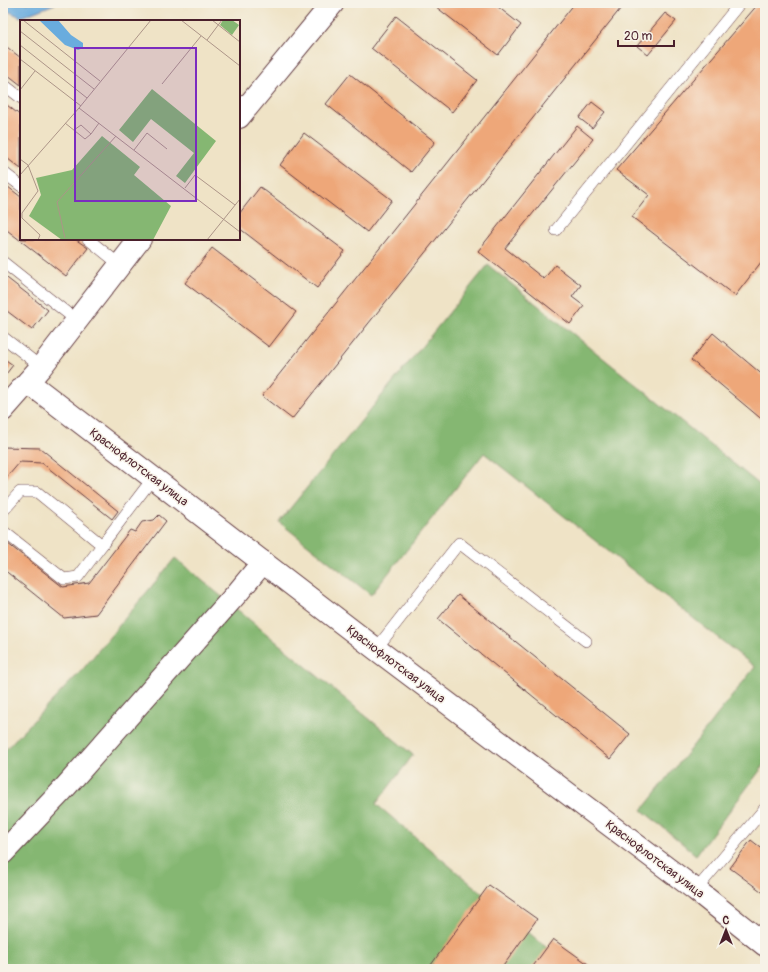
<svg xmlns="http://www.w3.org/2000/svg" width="768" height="972" font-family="Pangolin,sans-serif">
  <rect width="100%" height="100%" fill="#f7f3e8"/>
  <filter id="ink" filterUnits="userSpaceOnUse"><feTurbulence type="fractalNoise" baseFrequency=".025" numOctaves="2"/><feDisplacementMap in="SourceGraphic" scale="8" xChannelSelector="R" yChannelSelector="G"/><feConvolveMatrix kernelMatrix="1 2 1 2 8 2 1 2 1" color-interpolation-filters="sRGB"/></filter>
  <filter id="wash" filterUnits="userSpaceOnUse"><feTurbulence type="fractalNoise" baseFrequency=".012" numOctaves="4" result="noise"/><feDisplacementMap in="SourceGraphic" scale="16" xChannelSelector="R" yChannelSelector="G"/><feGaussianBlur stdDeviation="0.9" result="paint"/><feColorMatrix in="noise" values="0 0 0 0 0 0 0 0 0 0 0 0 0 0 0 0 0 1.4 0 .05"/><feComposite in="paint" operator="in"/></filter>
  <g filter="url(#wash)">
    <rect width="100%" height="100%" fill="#efe3c6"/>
    <!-- forest -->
    <g fill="#85b772" stroke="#686b4e">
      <path d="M488,265l277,224v275l-69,91 -54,-45 113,-143 -271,-214 -113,142 -92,-73z"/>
      <path d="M175,558l238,197 -37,49 196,165h-569v-217l80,-83z"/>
    </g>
    <!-- water -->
    <path fill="#69acde" stroke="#5a6684" d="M3,3h52v1l-34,13 -18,-8z"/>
    <g id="blocks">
      <!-- building -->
      <g fill="#eea779">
        <path d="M431,3h62l28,22 -23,30z"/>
        <path d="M575,3h50l-333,416 -30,-23z"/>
        <path d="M759,3h6v254l-30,39 -103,-79 17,-22 -33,-25z"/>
        <path d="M665,13l11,8 -28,34 -11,-9z"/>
        <path d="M396,16l81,64 -25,32 -81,-64z"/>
        <path d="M3,44l18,14v27l-18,-14z"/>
        <path d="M350,74l85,68 -24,30 -85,-68z"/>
        <path d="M3,102l18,14v53l-18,-14z"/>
        <path d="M592,102l13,10 -13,16 -13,-10z"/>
        <path d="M577,126l16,13 -88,109 39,31 11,-14 26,20 -9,12 12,9 -14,18 -92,-73z"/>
        <path d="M304,133l88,67 -25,32 -87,-67z"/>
        <path d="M3,183l18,14v42h54l13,9 -22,28 -63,-49z"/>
        <path d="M260,187l85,64 -28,37 -78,-60v-14z"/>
        <path d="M212,248l84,64 -27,35 -84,-64z"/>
        <path d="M3,275l45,35 -16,20 -29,-22z"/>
        <path d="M713,333l52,44v45l-74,-62z"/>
        <path d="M3,358l10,7 -10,13z"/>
        <path d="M3,447l37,1 78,63 -6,8 -70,-56 -22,-1 -17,20z"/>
        <path d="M159,515l7,6 -70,93 -32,4 -61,-49v-29l60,47 26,-4 41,-53 5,2 7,-10 12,-2z"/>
        <path d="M458,595l172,139 -20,25 -172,-140z"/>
        <path d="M751,840l14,11v43l-35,-26z"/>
        <path d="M489,885l48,34 -36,50h-73z"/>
        <path d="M553,939l42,30h-64z"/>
      </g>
    </g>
  </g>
  <g filter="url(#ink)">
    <use href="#blocks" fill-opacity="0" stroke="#633c42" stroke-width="1"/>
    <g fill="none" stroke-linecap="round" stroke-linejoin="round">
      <defs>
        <g id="lane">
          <path d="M3,84l18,14"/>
          <path d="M3,172l18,14"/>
          <path d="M556,230l184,-227"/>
          <path d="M88,239l32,26"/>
          <path d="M3,262l73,58"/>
          <path d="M3,337l38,30"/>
          <path d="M3,511l17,-19h17l65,53 -24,32 -14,2 -61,-48"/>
          <path d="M102,545l51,-67"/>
          <path d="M376,649l83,-106 127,98"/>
          <path d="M696,890l69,-82"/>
        </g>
        <g id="street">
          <path d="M239,117l94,-114"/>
          <path d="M28,382l348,267 320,241 69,55"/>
          <path d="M3,410l38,-43 99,-128"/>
          <path d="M3,853l58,-61 178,-201 24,-29"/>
        </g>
      </defs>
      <!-- lane casing -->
      <use href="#lane" stroke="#633c42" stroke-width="12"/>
      <!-- street casing -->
      <use href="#street" stroke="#633c42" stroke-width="24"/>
      <!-- lane -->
      <use href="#lane" stroke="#fff" stroke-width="11"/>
      <!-- street -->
      <use href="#street" stroke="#fff" stroke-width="22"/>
    </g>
  </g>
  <g text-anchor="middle" stroke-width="3" stroke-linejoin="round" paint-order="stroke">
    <!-- street labels -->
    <g font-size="12" fill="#4a1f2b" stroke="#f7f3e8">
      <text transform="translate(139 467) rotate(37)" y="4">Краснофлотская улица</text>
      <text transform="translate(396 664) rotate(37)" y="4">Краснофлотская улица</text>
      <text transform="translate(655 859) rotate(37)" y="4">Краснофлотская улица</text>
    </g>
  </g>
  <!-- overview -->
  <g transform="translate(20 20)">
    <rect width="220" height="220" fill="#efe3c6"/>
    <path d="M203,0h9l7,5 -7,10 -12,-10zM132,69l64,52 -31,42 -9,-7 18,-23 -43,-34 -18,23 -14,-12zM82,116l38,31 -6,8 37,31 -18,34h-91l-33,-24 12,-21 -5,-17 36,-8z" fill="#85b772"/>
    <path d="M19,0h19l13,15 12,8v5l-5,2 -13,-5z" fill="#69acde"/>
    <path fill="none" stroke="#ad9588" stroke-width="1" d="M3,0l77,61M161,0l59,46M192,0l28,22M0,11l74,58M187,20l15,-20M0,25l67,53M0,39l61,47M142,64l39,-48M0,70l15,-19M59,88l161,124M45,103l20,16 6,-5 -10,-9 -7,5M71,114l8,-11M114,130l13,-17 20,16M0,139l8,6 10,26 -16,22v5l18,17 -2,5M0,155l59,-67 72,-88M165,168l10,-13 40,30M45,218l-8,-36 59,-66M187,220l33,-41"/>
    <path fill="#7b2cbf" fill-opacity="0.15" stroke="#7b2cbf" stroke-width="2" d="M55,28h121v153h-121z"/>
    <rect width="220" height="220" fill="none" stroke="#4a1f2b" stroke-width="2"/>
  </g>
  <!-- margin -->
  <rect width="768" height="972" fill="none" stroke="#f7f3e8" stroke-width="16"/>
  <!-- north arrow -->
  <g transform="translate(726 930)" stroke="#f7f3e8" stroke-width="3" paint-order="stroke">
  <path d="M0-3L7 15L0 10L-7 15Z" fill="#4a1f2b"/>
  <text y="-6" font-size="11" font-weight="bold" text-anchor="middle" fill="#4a1f2b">С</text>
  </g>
  <!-- scale -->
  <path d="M618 40v6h56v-6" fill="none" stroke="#4a1f2b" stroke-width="2"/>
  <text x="624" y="40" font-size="12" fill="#4a1f2b" stroke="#f7f3e8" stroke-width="3" paint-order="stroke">20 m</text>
</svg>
